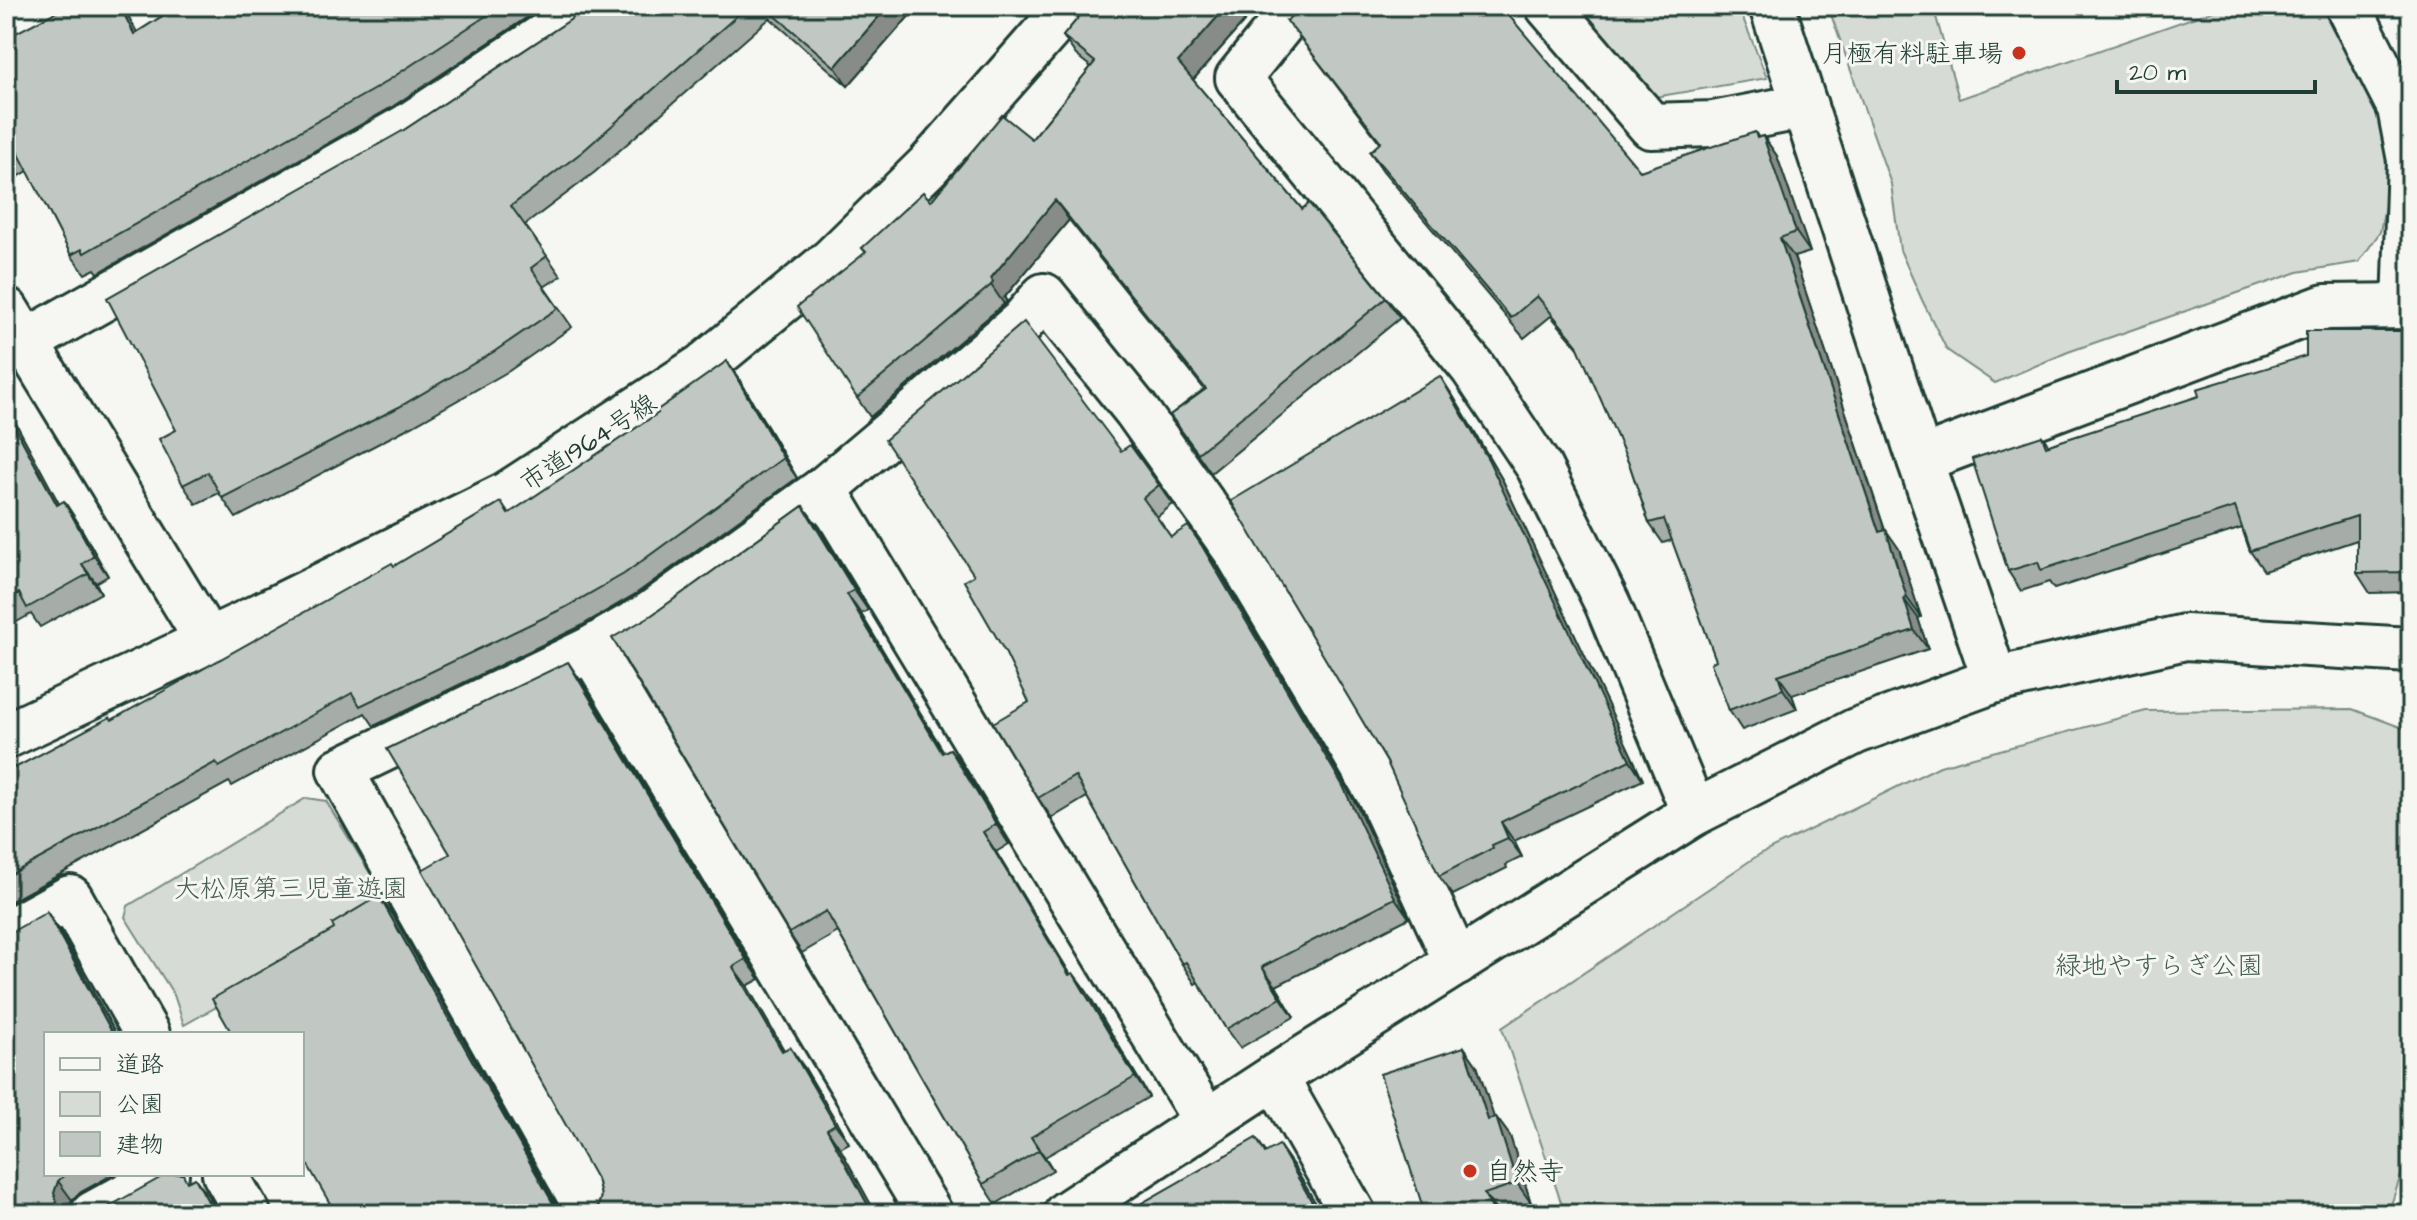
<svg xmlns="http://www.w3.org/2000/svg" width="2417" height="1220" font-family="'Architects Daughter','Klee One',sans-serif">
  <rect width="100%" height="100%" fill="#f6f6f2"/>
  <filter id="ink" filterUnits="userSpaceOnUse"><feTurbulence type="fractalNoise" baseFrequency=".0125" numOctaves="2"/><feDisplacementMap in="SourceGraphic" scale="16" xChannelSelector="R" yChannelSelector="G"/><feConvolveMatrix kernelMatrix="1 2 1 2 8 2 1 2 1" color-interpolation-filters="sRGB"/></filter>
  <g filter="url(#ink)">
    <!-- green -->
    <g fill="#d6dbd6" stroke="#7a8c85" stroke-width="2">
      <path d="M1580,6h158l29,72 -112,19z"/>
      <path d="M1828,6h105l26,93 268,-93h103l42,61 19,107 -11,58 -21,30 -61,10 -230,80 -73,31 -48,-33 -25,-50 -22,-50 -9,-66z"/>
      <path d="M2352,709l59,22v414l-23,69h-823l-63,-186 258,-174 180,-88 206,-55z"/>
      <path d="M306,798l20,3 66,108 -208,116 -10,-30 -49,-78 3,-11z"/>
    </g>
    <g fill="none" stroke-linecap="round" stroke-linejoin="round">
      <defs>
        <g id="minor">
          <path d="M1296,6l-58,72 235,290 66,99 68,136 87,210"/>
          <path d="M1548,6l103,120 62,-2 92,-18"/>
          <path d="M1772,6l148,454 75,220"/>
          <path d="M2348,6l52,102 10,52 -5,147"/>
          <path d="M6,36l60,-30"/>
          <path d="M6,310l202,331"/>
          <path d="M26,342l379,-214 165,-109 13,-13"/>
          <path d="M1920,460l405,-153 86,-1"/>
          <path d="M824,489l382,632"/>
          <path d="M591,649l339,565"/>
          <path d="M6,736l246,-116 254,-125 196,-128 130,-107 97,-95 140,-159"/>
          <path d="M6,933l64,-35 77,136"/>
          <path d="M1275,1077l78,137"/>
          <path d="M225,1174l23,40"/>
          <path d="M93,1214l73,-40"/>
          <path d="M590,1214l-250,-444 251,-121 60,-35 173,-125 198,-167 22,-26 92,114 101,142 142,242 78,169"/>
          <path d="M1066,1214l209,-137 419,-264 162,-82 139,-51 190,-43 226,13"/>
        </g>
      </defs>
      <!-- minor casing -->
      <use href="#minor" stroke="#1f3d34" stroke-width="50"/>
      <!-- minor -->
      <use href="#minor" stroke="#f6f6f2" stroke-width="44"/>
    </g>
    <!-- wall -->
    <g fill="#a6aca8" stroke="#1f3d34" stroke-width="2">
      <path d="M178,6h366l-152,101 -294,166 -3,-4 -10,5 -14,-19 -43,-84 -22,13v-146l131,-6z"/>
      <path d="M585,6h333l-70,80 -78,-68 -175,154 -70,53 36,51 -17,11 28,40 -63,44 -97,55 -176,92 -17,-25 -23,11 -13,-19 -7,-55 228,-300 166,-110z"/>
      <path d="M1088,6h170l-65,74 109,129 84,89 14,20 -189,155 -41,-58 34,-26 -135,-169 -65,78 3,3 -3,3 -134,113 -13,-19 9,-145 -4,-5 69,-47 101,-62 59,-72 -15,-12 -13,-19z"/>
      <path d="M1287,21l353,150 123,-35 14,20 33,96 -16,5 91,273 14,19 22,68 -3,1 10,31 -136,46 5,14 -55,21 -13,-20 -13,-50 -44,-120 -9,3 -14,-20 -19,-57 -51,-117 -28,-33 -27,22 -141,-167 -13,-19 10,-9z"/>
      <path d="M2411,331v261l-41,1 -13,-20v-33l-93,31 -14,-20 -8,-23 -188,61 -5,-7 -28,9 -13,-20 34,-135 7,9z"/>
      <path d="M740,380l57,98 -160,115 -58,34 -205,99 -9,-13 -133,73 -3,-4 -223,122v-137l9,1 97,-48 282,-154 107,-64 8,11z"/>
      <path d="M1453,396l50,85 140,299 -129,61 8,16 -16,8 1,3 -54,27 -14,-19z"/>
      <path d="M6,405l53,99 5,-3 13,20 31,55 -12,7 5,10 -61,34 -9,-13 -25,14z"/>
      <path d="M1130,445l43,59 -16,13 14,20 45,29 141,240 52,112 -133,68 18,31 -54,31 -14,-19 -28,-47 -3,2 -13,-20 -95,-167 -35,21 -14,-20 -9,-96 -55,-127z"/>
      <path d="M803,506l14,19 51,85 -7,4 83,138 6,-3 14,19 45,76 -13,8 75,123 2,-2 14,19 62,105 -104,60 8,13 -57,34 -13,-20 -145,-252 -36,21 -13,-20 -137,-318z"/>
      <path d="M581,681l179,298 -13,7 37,64 20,17 45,76 -9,5 36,66h-285l7,-7 3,-11 -3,-14 -148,-328z"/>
      <path d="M47,912l13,20 56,102h-70v140h68l-33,18 -9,8 -4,14h-62z"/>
      <path d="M1464,1047l13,19 17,52 2,-1 14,19 21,67 -33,10 -73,1z"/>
      <path d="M1256,1138l10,14 27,13 29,49h-199z"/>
    </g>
    <!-- shaded-wall -->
    <g fill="#878c88" stroke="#1f3d34" stroke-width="2">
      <path d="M120,6h3l25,47 -14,-19z"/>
      <path d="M888,6h30l-70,80 -13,-19z"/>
      <path d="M1227,6h31l-67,76 -13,-20z"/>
      <path d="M1755,132l13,19 -5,-15 14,20 33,96 -14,-20z"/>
      <path d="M1055,200l14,20 -65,78 3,3 -3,3 -13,-19v-7z"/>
      <path d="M1780,238l14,19 98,295 -13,-20z"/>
      <path d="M727,361l13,19 57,98 -14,-20z"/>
      <path d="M1440,376l13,20 50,85 140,299 -13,-20z"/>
      <path d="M6,405l64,119 -13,-19 -51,-94z"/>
      <path d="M64,501l13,20 31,55 -14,-20z"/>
      <path d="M803,506l14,19 51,85 -14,-20z"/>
      <path d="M1886,530l13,19 22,68 -14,-19z"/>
      <path d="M1202,546l14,20 141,240 52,112 -14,-20z"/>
      <path d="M82,564l14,19 5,10 -13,-19z"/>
      <path d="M847,594l14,20 95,159 -14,-20z"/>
      <path d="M1904,599l14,19 10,31 -14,-19z"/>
      <path d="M568,662l13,19 179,298 -14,-20z"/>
      <path d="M1778,675l14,20 5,14 -14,-20z"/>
      <path d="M950,749l14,19 45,76 -13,-20z"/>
      <path d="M1501,822l13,19 8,16 -14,-19z"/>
      <path d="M983,832l13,20 87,143 -14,-20z"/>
      <path d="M379,896l14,19 168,299 -6,-7z"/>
      <path d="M47,912l13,20 56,102h-3z"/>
      <path d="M733,967l14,19 49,85 -14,-20z"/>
      <path d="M1262,967l14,19 18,31 -13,-19z"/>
      <path d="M1073,973l14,19 62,105 -14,-20z"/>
      <path d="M790,1047l14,20 45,76 -14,-19z"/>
      <path d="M1464,1047l13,19 24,73 -13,-19z"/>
      <path d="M1496,1117l14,19 21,67 -14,-20z"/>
      <path d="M827,1129l13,19 36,66h-2l-3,-3z"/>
      <path d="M1031,1137l14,20 8,13 -14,-20z"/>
      <path d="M1279,1145l14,20 29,49 -10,-12z"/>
      <path d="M195,1178l14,19 9,17h-3z"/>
      <path d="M58,1181l14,19 -4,14h-5l-5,-7 -4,-14z"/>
      <path d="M1484,1194l14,19v1h-3z"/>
    </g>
    <!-- building -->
    <g fill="#c1c8c3" stroke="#1f3d34" stroke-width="2">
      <path d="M67,6h53l14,28 44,-28h323l-123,81 -294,166 -2,-4 -11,6 -54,-105 -11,6v-118z"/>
      <path d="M585,6h163l-166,146 -71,54 36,50 -16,12 27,40 -63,43 -96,56 -177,91 -14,-26 -25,13 -24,-46 17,-9 -69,-132 297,-168 166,-110z"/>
      <path d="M764,6h124l-53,61z"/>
      <path d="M1088,6h139l-49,56 124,147 7,-6 77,95 -188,155 -28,-38 36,-26 -151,-189 -64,78 2,4 -2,3 -134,113 -60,-91 69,-55 -4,-4 61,-56 8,9 71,-86 30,24 63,-77 -32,-26z"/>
      <path d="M1299,6h202l139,165 115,-39 2,6 6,-2 33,96 -16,6 99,294 7,-2 21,68 -3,1 10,31 -136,45 5,14 -54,21 -18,-47 5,-3 -52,-141 -15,4 -19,-57 -54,-123 -39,-47 -26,22 -141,-166 11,-10 -94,-121z"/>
      <path d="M1024,322l97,129 9,-6 29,40 -16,13 28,39 17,-11 14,20 141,240 52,112 -133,69 19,31 -55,31 -40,-67 -4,2 -107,-188 -37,22 -45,-75 36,-21 -24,-50 -41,-71 10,-6 -89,-135z"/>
      <path d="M2306,331h105v241l-54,1v-57l-107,35 -15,-44 -194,63 -3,-8 -30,9 -36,-112 70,-23 4,10 153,-50 -2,-7 109,-33z"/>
      <path d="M727,361l56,97 -159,116 -58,33 -206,99 -8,-13 -133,74 -3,-5 -210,115v-110l6,-3 3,4 95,-51 2,3 280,-157 2,3 107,-64 7,12 150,-101 -2,-2z"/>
      <path d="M1440,376l49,85 141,299 -129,62 7,16 -16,7 1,3 -54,28 -52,-114 -156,-261z"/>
      <path d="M6,411l51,94 7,-4 30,55 -12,8 6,10 -61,34 -8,-15 -13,8z"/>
      <path d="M803,506l51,84 -7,4 95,159 8,-4 46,75 -13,8 86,143 4,-2 62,104 -104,60 8,13 -56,34 -157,-273 -37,22 -177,-295 40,-23z"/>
      <path d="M568,662l178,297 -13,8 49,84 8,-4 45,77 -8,5 44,82 -6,3h-274l7,-7 3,-11 -3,-14 -176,-312 28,-16 -63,-105z"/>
      <path d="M379,896l176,311 7,7h-226l-34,-59v-121h-70l-20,-35 122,-70 -2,-5z"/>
      <path d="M47,912l66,122h-67v140h20l-8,7 -4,12 4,14 6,7h-58v-279z"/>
      <path d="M1464,1047l24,73 8,-3 21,66 -33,11 11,20h-70l-45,-140z"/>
      <path d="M1256,1138l9,15 14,-8 33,57 -14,8 2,4h-177z"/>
      <path d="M167,1174h16l4,8 8,-4 20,36h-119z"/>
    </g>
  </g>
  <!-- markers -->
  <g fill="#c8321e" stroke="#f6f6f2" stroke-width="3">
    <circle cx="2019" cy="53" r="8"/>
    <circle cx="1470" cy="1171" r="8"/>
  </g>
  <g text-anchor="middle" stroke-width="6" stroke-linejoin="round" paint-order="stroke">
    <!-- poi labels -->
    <g font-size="26" fill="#1f3d34" stroke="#f6f6f2" text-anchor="end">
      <text x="2003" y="62">月極有料駐車場</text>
      <text x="1486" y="1180" text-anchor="start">自然寺</text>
    </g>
    <!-- street labels -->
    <g font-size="26" fill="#1f3d34" stroke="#f6f6f2">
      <text transform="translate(588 442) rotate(-33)" y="9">市道1964号線</text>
    </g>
    <!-- park labels -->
    <g font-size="26" fill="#445d54" stroke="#f6f6f2">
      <text x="291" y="897">大松原第三児童遊園</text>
      <text x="2159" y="974">緑地やすらぎ公園</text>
    </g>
  </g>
  <!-- margin -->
  <rect width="2417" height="1220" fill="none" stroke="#f6f6f2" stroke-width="32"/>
  <rect x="16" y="16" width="2385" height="1188" fill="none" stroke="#1f3d34" stroke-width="3" filter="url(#ink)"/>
  <!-- legend -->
  <rect x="44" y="1032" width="260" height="144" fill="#f6f6f2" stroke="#a0aca6" stroke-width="2"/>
  <rect x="60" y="1058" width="40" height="12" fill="#f6f6f2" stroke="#a0aca6" stroke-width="2"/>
  <text x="116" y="1072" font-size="24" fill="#1f3d34">道路</text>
  <rect x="60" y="1092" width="40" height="24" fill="#d6dbd6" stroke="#a0aca6" stroke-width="2"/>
  <text x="116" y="1112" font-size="24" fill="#1f3d34">公園</text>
  <rect x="60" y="1132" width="40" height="24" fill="#c1c8c3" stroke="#a0aca6" stroke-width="2"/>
  <text x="116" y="1152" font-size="24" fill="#1f3d34">建物</text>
  <!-- scale -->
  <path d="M2117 80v12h198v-12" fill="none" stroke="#1f3d34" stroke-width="4"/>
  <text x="2129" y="80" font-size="24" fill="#1f3d34" stroke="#f6f6f2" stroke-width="6" paint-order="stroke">20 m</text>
</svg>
